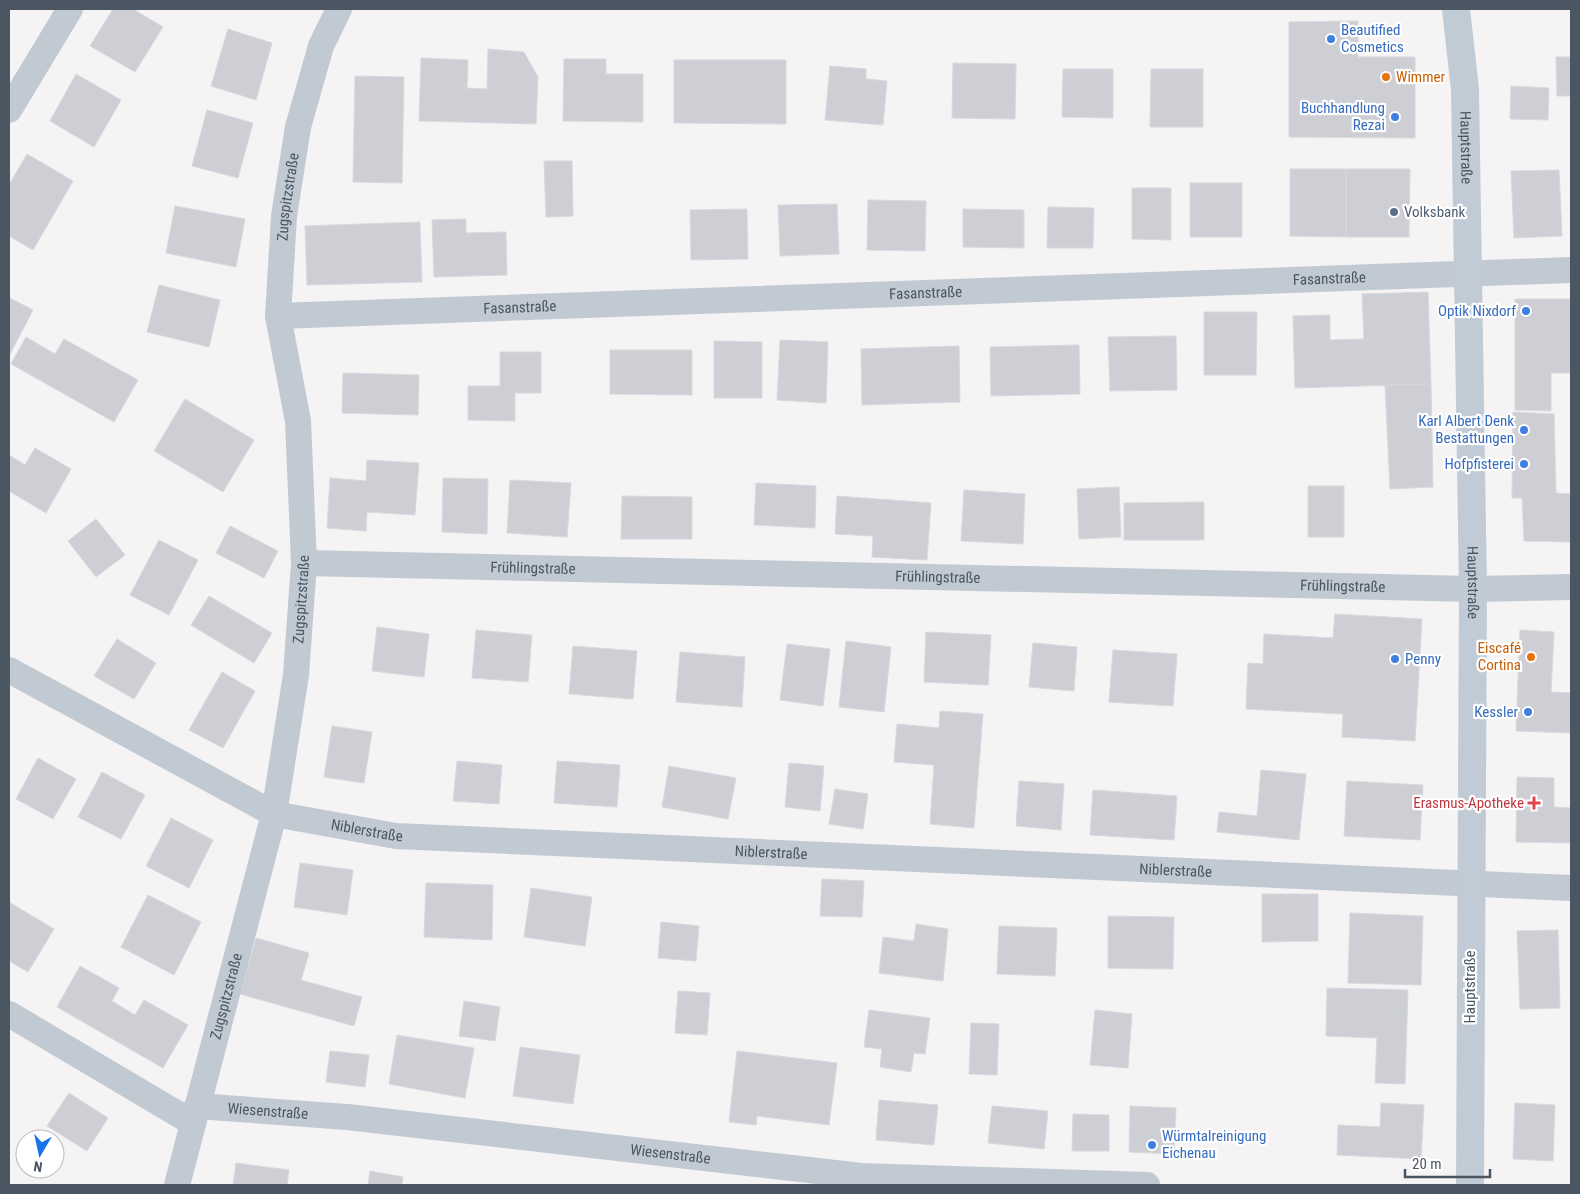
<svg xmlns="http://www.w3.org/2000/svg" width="1580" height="1194" font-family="'Roboto Condensed',sans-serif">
  <rect width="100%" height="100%" fill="#f5f3f3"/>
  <!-- building -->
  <g fill="#cdcfd5" stroke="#d7d9de">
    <path d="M113,9h20l30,18 -28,45 -45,-26z"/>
    <path d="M1358,21v36h57v81l-126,-1v-115z"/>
    <path d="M228,29l44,14 -16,57 -45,-14z"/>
    <path d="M488,49l36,3 14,25 -2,47 -117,-3 2,-63 47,2 -1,28 20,1z"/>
    <path d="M1556,57h15v39h-14z"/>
    <path d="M564,59h42v15h37v48l-80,-1z"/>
    <path d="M674,60h112v64l-112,-1z"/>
    <path d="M953,63l63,1 -1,55 -63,-1z"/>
    <path d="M830,66l36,3v10l21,2 -4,44 -58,-5z"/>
    <path d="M1063,69h50v49l-51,-1z"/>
    <path d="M1151,69h52v58h-53z"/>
    <path d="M76,74l45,26 -27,47 -44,-26z"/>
    <path d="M355,76l49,1 -2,106 -49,-1z"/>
    <path d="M1511,86l38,2 -1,32 -38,-1z"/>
    <path d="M207,110l46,13 -15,55 -46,-12z"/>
    <path d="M27,154l46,27 -40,69 -24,-14v-51z"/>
    <path d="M544,161h28l1,55 -27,1z"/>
    <path d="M1290,169h56v68l-56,-1z"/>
    <path d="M1346,169h64l-1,68h-63z"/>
    <path d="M1559,170l3,66 -48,2 -3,-67z"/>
    <rect x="1190" y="183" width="52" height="54"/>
    <path d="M1132,188h39v52l-39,-1z"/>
    <path d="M868,200l58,1 -1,50 -58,-1z"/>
    <path d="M837,204l2,50 -59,2 -2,-51z"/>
    <path d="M175,206l70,13 -9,48 -70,-14z"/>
    <path d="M1048,207l46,1 -1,40h-46z"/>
    <path d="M747,209l1,50 -57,1 -1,-50z"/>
    <path d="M963,209l61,1v38l-61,-1z"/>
    <path d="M466,219v14l40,-1 1,43 -73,2 -2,-57z"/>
    <path d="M420,222l2,60 -115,3 -2,-59z"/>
    <path d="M159,285l61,15 -11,47 -62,-15z"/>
    <path d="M1428,292l3,92 -136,4 -2,-72 37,-1v25l34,-1 -2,-45z"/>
    <path d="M10,298l23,12 -24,46v-56z"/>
    <path d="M1515,299h56v74h-20v38l-36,-1z"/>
    <path d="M1204,312h53l-1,63h-52z"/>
    <path d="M1176,336l1,54 -67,1 -2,-54z"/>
    <path d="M26,337l29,17 9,-15 74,41 -24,42 -103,-58z"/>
    <path d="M780,340l48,2 -2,61 -49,-3z"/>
    <path d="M714,341l48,1v56h-48z"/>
    <path d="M1079,345l1,49 -89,2 -1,-49z"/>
    <path d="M959,346l1,56 -98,3 -1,-56z"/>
    <path d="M610,350h82v45l-82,-1z"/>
    <path d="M500,352h41v41h-26v28l-47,-1v-34h32z"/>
    <path d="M343,373l76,2 -1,40 -76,-2z"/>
    <path d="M1431,384l2,103 -43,2 -5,-104z"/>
    <path d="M185,399l69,41 -31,52 -69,-41z"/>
    <path d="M1513,412l41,2 2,79 15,1v48l-47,-1 -2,-43h-10z"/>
    <path d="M35,448l36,21 -25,44 -37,-22v-36l16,10z"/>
    <path d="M367,460l52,3 -4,52 -48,-3 -1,19 -39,-3 3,-50 36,3z"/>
    <path d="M443,478l45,1 -1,55 -45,-2z"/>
    <path d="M510,480l61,3 -4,54 -60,-4z"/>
    <path d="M756,483l60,3 -1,42 -61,-3z"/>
    <rect x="1308" y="486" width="36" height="51"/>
    <path d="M1119,487l2,50 -42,2 -2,-50z"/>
    <path d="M964,490l61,4 -2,50 -62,-3z"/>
    <path d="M622,496l70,1v42h-71z"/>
    <path d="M837,496l94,7 -4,57 -55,-3 1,-21 -38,-2z"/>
    <path d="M1204,502v38h-80v-37z"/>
    <path d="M96,519l29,36 -29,22 -28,-36z"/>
    <path d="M230,526l48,25 -14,27 -48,-25z"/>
    <path d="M159,540l39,20 -29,55 -39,-20z"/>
    <path d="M209,596l63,37 -18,30 -63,-38z"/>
    <path d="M1335,614l87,5 -7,122 -73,-4 1,-23 -97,-5 2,-46 15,1 1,-30 69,4z"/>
    <path d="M377,627l52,7 -5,43 -52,-6z"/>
    <path d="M476,630l56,5 -4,47 -56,-4z"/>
    <path d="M1520,630l34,2 -3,60 20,1v40l-55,-2z"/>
    <path d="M926,632l65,3 -3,50 -64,-3z"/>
    <path d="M117,639l39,24 -22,36 -40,-23z"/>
    <path d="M846,641l45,6 -7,65 -45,-5z"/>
    <path d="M1033,643l44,4 -3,44 -45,-4z"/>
    <path d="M787,644l43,5 -7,57 -43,-6z"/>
    <path d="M573,646l64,5 -4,48 -64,-5z"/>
    <path d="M1113,650l64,4 -4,52 -64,-4z"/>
    <path d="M680,652l65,5 -3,50 -66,-5z"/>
    <path d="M222,672l33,19 -32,57 -34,-18z"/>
    <path d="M940,711l43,3 -9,114 -44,-4 4,-59 -40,-3 3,-38 42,4z"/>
    <path d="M332,726l40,6 -8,51 -40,-6z"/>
    <path d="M38,758l38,21 -23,40 -37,-20z"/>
    <path d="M457,761l45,4 -3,39 -46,-3z"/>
    <path d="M557,761l63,4 -3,42 -63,-4z"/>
    <path d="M789,763l35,3 -4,45 -35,-4z"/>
    <path d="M669,766l67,12 -8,41 -66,-12z"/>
    <path d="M1261,770l45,4 -7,66 -82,-8 2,-20 38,4z"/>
    <path d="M102,772l43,23 -24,44 -43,-22z"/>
    <path d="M1517,777l37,1v29l17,1v35l-55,-1z"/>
    <path d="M1019,781l45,3 -3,46 -45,-4z"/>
    <path d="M1347,781l76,4 -3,55 -76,-4z"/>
    <path d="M835,789l33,5 -5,35 -34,-5z"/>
    <path d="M1093,790l84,6 -3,44 -84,-5z"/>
    <path d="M171,818l42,22 -24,48 -43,-22z"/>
    <path d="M300,863l53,7 -6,45 -53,-8z"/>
    <path d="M822,879l42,2 -2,36 -42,-1z"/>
    <path d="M426,883l67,2 -1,55 -68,-3z"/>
    <path d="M531,888l61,9 -7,49 -61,-9z"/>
    <path d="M1262,894h56v47l-56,1z"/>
    <path d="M148,895l53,27 -27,53 -53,-28z"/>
    <path d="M9,902l45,27 -26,43 -19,-11z"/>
    <path d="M1350,913l73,3 -2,69 -73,-2z"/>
    <path d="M1108,916l66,1 -1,52 -65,-1z"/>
    <path d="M661,922l38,4 -3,35 -38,-3z"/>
    <path d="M916,924l32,5 -5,52 -64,-8 4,-36 31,4z"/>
    <path d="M999,926l58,2 -2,48 -58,-2z"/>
    <path d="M1558,930l2,78 -40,1 -3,-78z"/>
    <path d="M256,938l53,15 -8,27 61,17 -8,29 -114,-32z"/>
    <path d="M80,966l39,22 -7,13 23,14 9,-15 44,25 -25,43 -106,-61z"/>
    <path d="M1327,988l81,2 -3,94 -30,-1 2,-45 -51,-2z"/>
    <path d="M678,991l32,2 -3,42 -32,-2z"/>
    <path d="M464,1001l36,6 -5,34 -36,-5z"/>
    <path d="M869,1010l61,8 -5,36 -11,-1 -3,19 -31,-5 2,-18 -18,-2z"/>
    <path d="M1095,1010l37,4 -4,54 -38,-3z"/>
    <path d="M971,1023l28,1 -2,51 -28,-1z"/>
    <path d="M397,1035l77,13 -9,50 -76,-14z"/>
    <path d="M520,1047l60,8 -7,49 -60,-8z"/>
    <path d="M330,1051l39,4 -4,32 -39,-5z"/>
    <path d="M737,1051l100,12 -8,62 -72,-9 -1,9 -27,-3z"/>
    <path d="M69,1093l39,25 -21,33 -40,-25z"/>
    <path d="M879,1100l59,5 -4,40 -58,-5z"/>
    <path d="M1381,1103l43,2 -3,54 -84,-4 1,-30 42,2z"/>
    <path d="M1515,1103l40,2 -2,56 -40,-2z"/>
    <path d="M992,1106l56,5 -4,38 -56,-6z"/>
    <path d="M1130,1106l46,2 -2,46 -45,-2z"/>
    <path d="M1073,1114l36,1v36h-37z"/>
    <path d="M236,1163l53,7 -2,15h-54z"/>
    <path d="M370,1171l33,6 -1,8h-34z"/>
  </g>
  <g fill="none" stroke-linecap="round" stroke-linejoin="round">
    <!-- minor -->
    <g stroke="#c1cad2" stroke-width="26">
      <path d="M9,110l61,-101"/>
      <path id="s1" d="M278,316l1293,-46"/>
      <path id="s2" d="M304,563l1169,26 98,-2"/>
      <path id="s3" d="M9,670l265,144 122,22 1175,52"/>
      <path d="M9,1014l184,109"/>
      <path id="s4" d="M197,1106l150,11 514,59 286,9"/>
      <path id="s5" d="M177,1185l97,-371 22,-139 8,-112 -6,-142 -20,-105 6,-100 14,-89 23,-81 18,-37"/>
    </g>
    <!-- secondary -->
    <path stroke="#c1cbd6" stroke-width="28" id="s6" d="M1456,9l9,81 8,499 -3,596"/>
  </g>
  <!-- markers -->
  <g fill="#3f7fe0" stroke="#fff" stroke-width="2">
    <circle cx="1331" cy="39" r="5"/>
    <circle cx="1395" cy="117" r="5"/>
    <circle cx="1526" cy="311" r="5"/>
    <circle cx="1524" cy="430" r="5"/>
    <circle cx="1524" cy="464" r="5"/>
    <circle cx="1395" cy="659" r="5"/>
    <circle cx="1528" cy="712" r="5"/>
    <circle cx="1152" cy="1145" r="5"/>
  </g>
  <g fill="#e8710a" stroke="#fff" stroke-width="2">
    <circle cx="1386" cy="77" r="5"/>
    <circle cx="1531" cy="657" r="5"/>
  </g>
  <circle fill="#5c6f8a" stroke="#fff" stroke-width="2" cx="1394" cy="212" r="5"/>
  <path fill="#e0444e" stroke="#fff" stroke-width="2" d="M1531.5 795.5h5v5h5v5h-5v5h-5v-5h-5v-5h5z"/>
  <g text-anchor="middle" stroke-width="4.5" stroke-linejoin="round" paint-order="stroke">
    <!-- shop labels -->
    <g font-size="15" fill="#366cbe" stroke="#fff" text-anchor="end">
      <text x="1341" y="35" text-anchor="start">Beautified<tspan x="1341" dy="17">Cosmetics</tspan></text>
      <text x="1385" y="113">Buchhandlung<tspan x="1385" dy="17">Rezai</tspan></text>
      <text x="1516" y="316">Optik Nixdorf</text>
      <text x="1514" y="426">Karl Albert Denk<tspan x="1514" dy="17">Bestattungen</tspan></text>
      <text x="1514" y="469">Hofpfisterei</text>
      <text x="1405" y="664" text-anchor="start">Penny</text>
      <text x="1518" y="717">Kessler</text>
      <text x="1162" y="1141" text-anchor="start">Würmtalreinigung<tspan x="1162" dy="17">Eichenau</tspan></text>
    </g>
    <!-- food labels -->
    <g font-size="15" fill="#c56008" stroke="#fff" text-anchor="start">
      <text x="1396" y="82">Wimmer</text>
      <text x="1521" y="653" text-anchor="end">Eiscafé<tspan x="1521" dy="17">Cortina</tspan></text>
    </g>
    <!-- street labels -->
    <g font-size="15" fill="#4a5661" stroke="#fff">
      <text dy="5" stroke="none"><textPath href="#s6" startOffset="139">Hauptstraße</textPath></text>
      <text dy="5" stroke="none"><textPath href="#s5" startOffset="1005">Zugspitzstraße</textPath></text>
      <text dy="5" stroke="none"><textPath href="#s1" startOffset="1052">Fasanstraße</textPath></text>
      <text dy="5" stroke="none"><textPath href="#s1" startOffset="648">Fasanstraße</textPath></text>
      <text dy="5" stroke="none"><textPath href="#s1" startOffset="242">Fasanstraße</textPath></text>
      <text dy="5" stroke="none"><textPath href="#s2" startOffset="229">Frühlingstraße</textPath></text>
      <text dy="5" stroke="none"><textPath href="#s2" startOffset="634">Frühlingstraße</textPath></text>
      <text dy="5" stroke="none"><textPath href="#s6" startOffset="574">Hauptstraße</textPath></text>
      <text dy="5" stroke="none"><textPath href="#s2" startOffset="1039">Frühlingstraße</textPath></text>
      <text dy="5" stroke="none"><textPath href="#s5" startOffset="600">Zugspitzstraße</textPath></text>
      <text dy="5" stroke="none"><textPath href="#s3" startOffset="396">Niblerstraße</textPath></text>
      <text dy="5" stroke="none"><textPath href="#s3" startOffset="801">Niblerstraße</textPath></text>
      <text dy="5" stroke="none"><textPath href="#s3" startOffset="1206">Niblerstraße</textPath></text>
      <text transform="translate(1470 987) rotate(-90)" y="5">Hauptstraße</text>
      <text dy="5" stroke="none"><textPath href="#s5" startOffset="195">Zugspitzstraße</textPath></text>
      <text dy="5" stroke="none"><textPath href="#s4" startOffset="71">Wiesenstraße</textPath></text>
      <text dy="5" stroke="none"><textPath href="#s4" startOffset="476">Wiesenstraße</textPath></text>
    </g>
    <!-- service labels -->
    <g font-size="15" fill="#4e5e75" stroke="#fff" text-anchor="start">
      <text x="1404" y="217">Volksbank</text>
    </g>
    <!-- health labels -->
    <g font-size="15" fill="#be3a42" stroke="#fff" text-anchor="end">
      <text x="1524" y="808">Erasmus-Apotheke</text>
    </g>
  </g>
  <!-- border -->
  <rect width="1580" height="1194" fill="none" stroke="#4a5661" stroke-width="20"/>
  <!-- north arrow -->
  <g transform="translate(40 1154) rotate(189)"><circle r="24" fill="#ffffff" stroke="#b7bbc0"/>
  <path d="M0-4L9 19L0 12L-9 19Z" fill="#1a73e8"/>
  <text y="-8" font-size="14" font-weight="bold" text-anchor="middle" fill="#4a5661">N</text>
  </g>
  <!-- scale -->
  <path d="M1405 1169v8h85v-8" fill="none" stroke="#4a5661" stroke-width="2.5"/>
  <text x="1412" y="1169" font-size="15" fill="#4a5661" stroke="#ffffff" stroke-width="4" paint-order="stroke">20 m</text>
</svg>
